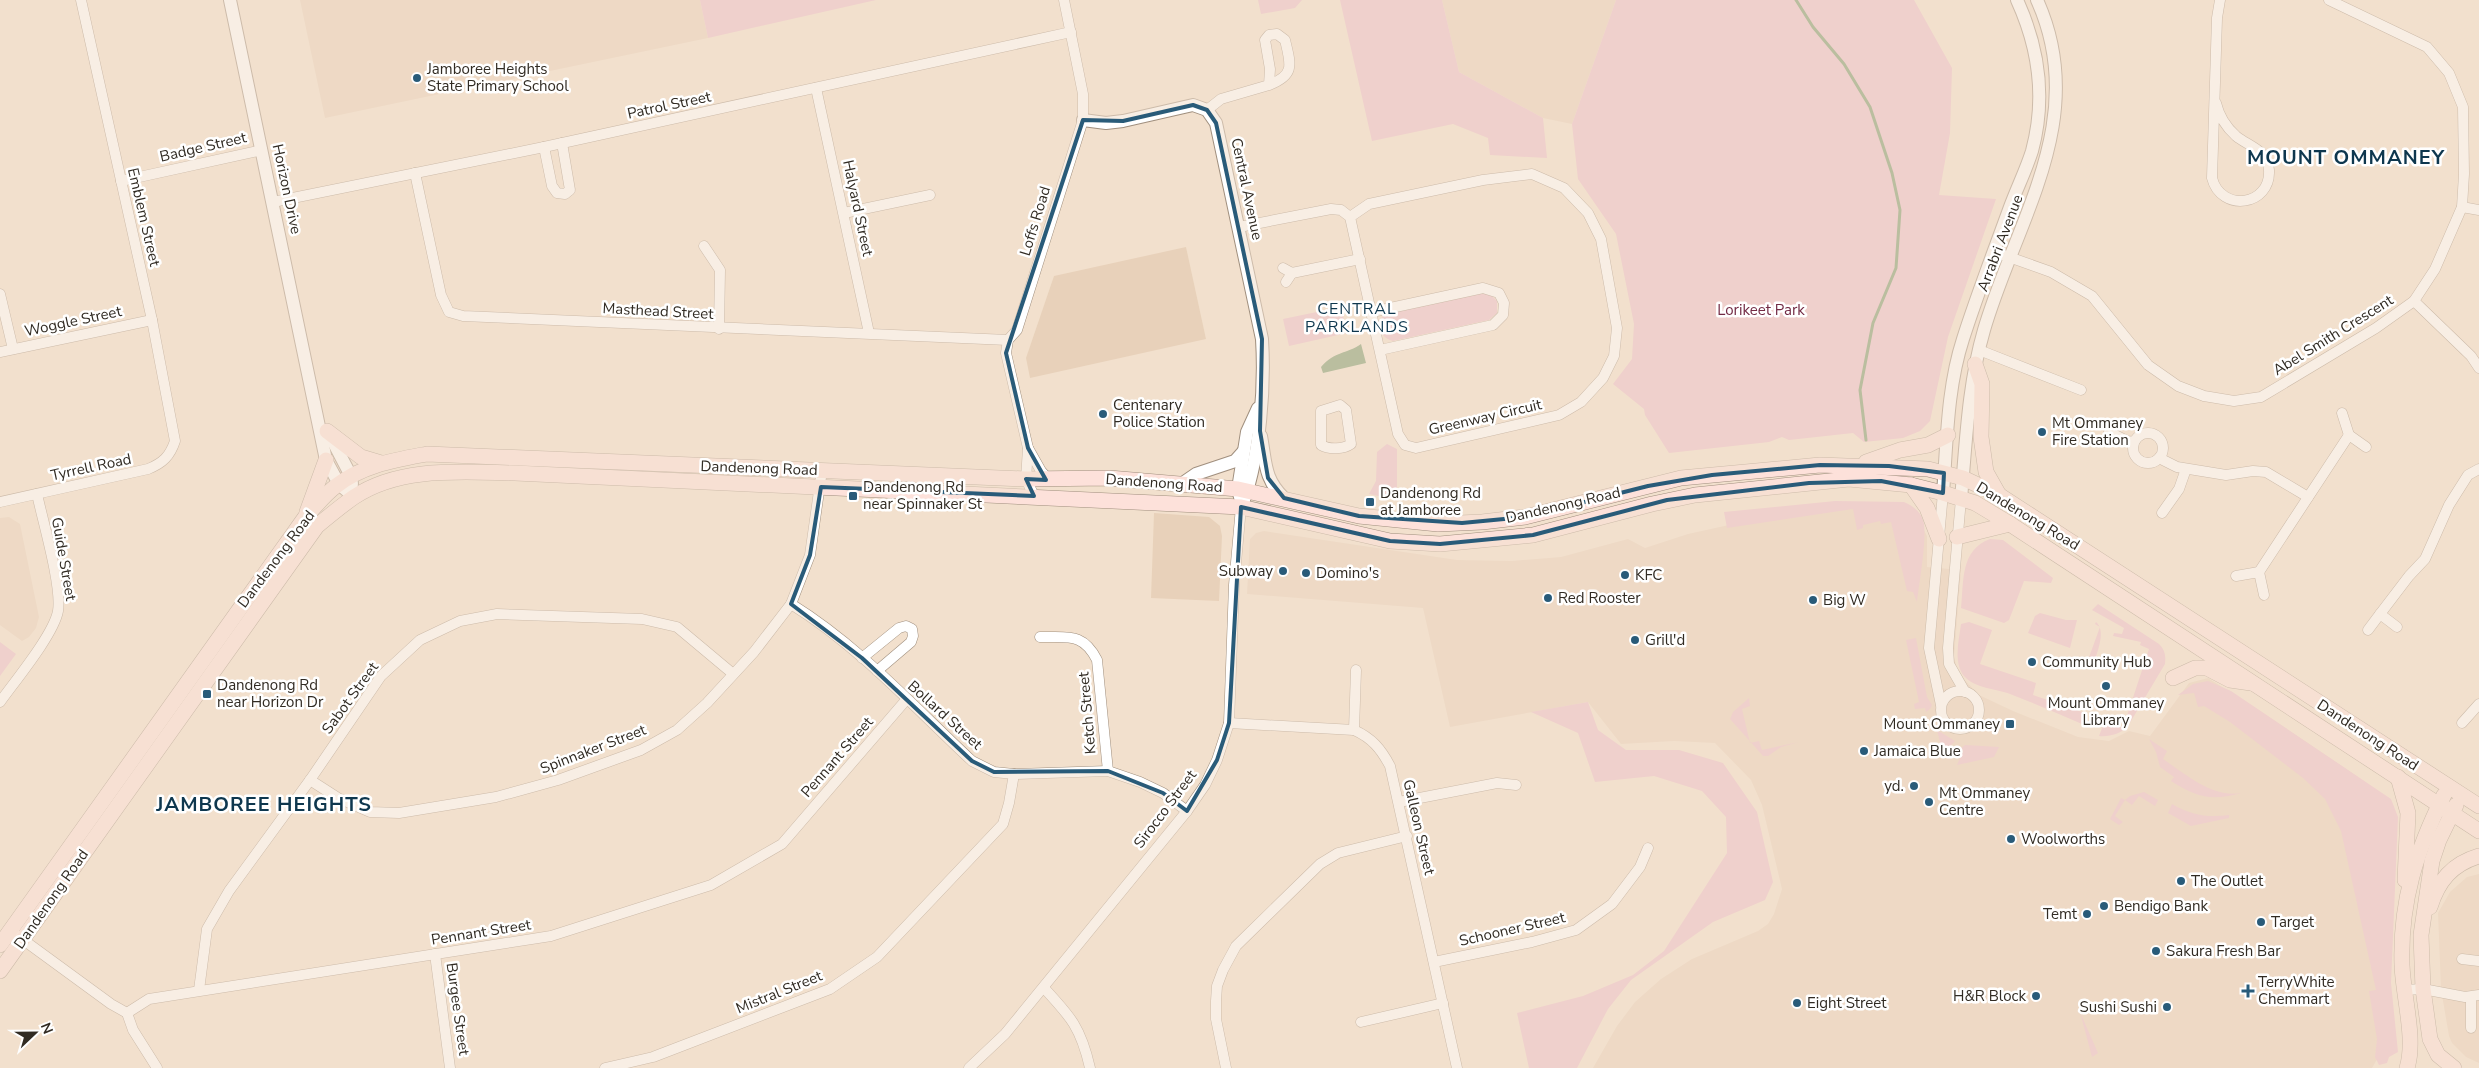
<svg xmlns="http://www.w3.org/2000/svg" width="2479" height="1068" font-family="'Nunito Sans',sans-serif">
  <rect width="100%" height="100%" fill="#f2e0cd"/>
  <!-- built -->
  <g fill="#e8d1ba">
    <path d="M300,0h400l8,38 -383,80z"/>
    <path d="M1442,0h174l-44,124 -29,-6 -84,-46z"/>
    <path d="M1186,247l20,92 -176,39 -4,-20 28,-82z"/>
    <path d="M1886,505l30,10 11,21v31l34,3 -7,87 4,16 21,22 34,16 65,26 31,4 20,-10 21,5 39,-53 19,-5 52,33 98,66 29,265 -15,26h-779l24,-42 18,-24 26,-23 31,-20 66,-28 10,-7 6,-10 8,-25 -20,-84 -11,-25 -36,-37 -41,-2 -53,3 -33,-42 -138,25 -27,-119 -176,-14 3,-55 6,-6 8,-2 193,29 55,1 49,-4 67,-18 17,9 43,-14 118,-26z"/>
    <path d="M1154,513l55,4 11,9 2,10 -3,65 -68,-3z"/>
    <path d="M9,517l11,7 19,93 -3,11 -7,9 -7,4 -22,-16v-107z"/>
    <path d="M2479,874v189l-13,-6 -14,-14 -3,-7 -8,-47 -3,-76 12,-21 17,-15z"/>
  </g>
  <!-- green -->
  <g fill="#ecbcc9">
    <path d="M700,0h176l-168,38z"/>
    <path d="M1258,0h44l-7,8 -34,6z"/>
    <path d="M1340,0h102l17,72 84,46 4,40 -57,-3 -2,-17 -35,-14 -81,17z"/>
    <path d="M1616,0h298l38,68 -2,65 -11,62 57,4 -48,138 -18,84 -10,10 -17,7 -39,4 -11,-9 -64,7 -7,-3 -13,5 -100,11 -24,-38 -1,-6 -31,-25 19,-25 2,-35 -18,-90 -38,-55 -6,-55z"/>
    <path d="M1483,292l6,1 8,8v12l-8,7 -96,21c-11,-3 -14,-10 -13,-21l6,-7z"/>
    <path d="M1341,307l6,26 -58,13 -6,-27z"/>
    <path d="M1387,444l10,5v51l-28,-6 7,-13 1,-29z"/>
    <path d="M1835,501l69,1c9,4 16,9 19,18 5,14 -4,64 -6,82l-4,-10 -6,-1 -16,-69 -10,2 -1,-3 -17,4v3l-6,2 -4,-21 -126,19 -3,-16z"/>
    <path d="M1990,539l13,1 50,38 -2,5 -27,-2 -15,39 -5,3 -43,-15c3,-27 -1,-58 29,-69z"/>
    <path d="M2098,604l61,40c6,6 7,12 6,20l-37,62c-7,8 -19,11 -29,10l5,-13 19,5 26,-79 -9,-4 1,-3 -28,-6 1,-3 8,1 2,-6 -32,-18z"/>
    <path d="M2040,613l26,7h11l-7,28 -42,-15 7,-17z"/>
    <path d="M1969,622l23,8 -12,34 56,19 -3,12 52,18 -3,11c-24,-10 -48,-21 -72,-30 -13,-5 -36,-6 -46,-18 -11,-14 -5,-36 -3,-52z"/>
    <path d="M2096,622c10,8 2,29 -2,40l-6,-2 12,-33 -5,-3z"/>
    <path d="M1916,638l11,59 5,8 -2,4 -4,3 -1,-4 -10,1 -1,-5 5,-2 -13,-62z"/>
    <path d="M0,642l16,12 -16,22z"/>
    <path d="M2208,681l23,10 160,108 7,18 -7,166 7,69 -9,5 -2,6 -8,2 -4,-8 2,-18 -8,-48 7,-1 -35,-159 -16,-32 -22,-21 -73,-56 -26,-16 -6,1 -4,-14 -16,2 15,-11z"/>
    <path d="M1749,698l1,8 -8,3 8,34 9,-2 3,9 37,-8 -18,5 -13,9h-5l-33,-37 3,-7z"/>
    <path d="M1588,702l10,28 28,20h53l44,13 34,49 16,70 -8,18 -52,22 -82,58 -23,29 -31,59h-48l-12,-55 66,-17 50,-21 31,-24 63,-98 -1,-36 -24,-26 -48,-15 -59,6 -17,-49 -47,-21z"/>
    <path d="M1937,730l18,11 -12,13z"/>
    <path d="M2149,739l18,12 -4,8c24,16 49,39 79,34 -31,8 -44,5 -71,-12l3,-4 -14,-10 -4,-15z"/>
    <path d="M1965,745l34,2 -5,10 -37,8 6,-14 -3,-2z"/>
    <path d="M2144,792l14,8 -3,6 -16,-10 -7,9 -7,-5 5,-4z"/>
    <path d="M2121,798l4,2 -10,16 8,6 -4,3 -9,-6z"/>
    <path d="M2172,804c19,11 36,14 57,11v3l-38,8 -23,-13z"/>
    <path d="M2080,1012l18,41 -6,4z"/>
  </g>
  <!-- water -->
  <path fill="#759466" d="M1361,344l5,19 -43,10 -2,-6c14,-16 26,-13 40,-23z"/>
  <g fill="none" stroke-linecap="round" stroke-linejoin="round">
    <!-- stream -->
    <path stroke="#759466" stroke-width="3" d="M1796,0l17,27 31,37 26,43 22,66 8,37 -4,58 -23,55 -13,67 6,50"/>
    <defs>
      <g id="minor">
        <path d="M816,88l53,245"/>
        <path d="M2216,103c3,13 10,24 20,33 12,10 32,14 33,34 2,36 -48,43 -57,8l5,-160 3,-18"/>
        <path d="M1207,110l14,-11 48,-14 1,-16 -5,-29 4,-5 8,-1 8,6c6,25 10,35 -16,45"/>
        <path d="M544,147l8,39 5,7 8,1 5,-4 -8,-47"/>
        <path d="M415,173l26,122 8,17 14,4 545,24"/>
        <path d="M121,181l141,-31"/>
        <path d="M273,202l271,-55 527,-115"/>
        <path d="M2462,207l17,3"/>
        <path d="M844,213l86,-18"/>
        <path d="M1239,227l92,-18 10,1 9,7 19,-13 114,-24 49,-6 32,14 24,25 13,26 16,89 -3,28 -11,22 -22,24 -22,13 -143,33 -11,-3 -7,-11 -48,-217"/>
        <path d="M704,246l16,24 -1,59"/>
        <path d="M1995,252l56,20 41,24 56,69 30,21 26,10 30,5 27,-4 115,-69 38,-27 21,-32 27,-62 2,-33 -1,-67 -14,-34 -22,-26 -98,-47"/>
        <path d="M1283,268l9,5 -6,9"/>
        <path d="M1292,273l68,-14"/>
        <path d="M0,294l13,55"/>
        <path d="M2414,301l57,55 8,12"/>
        <path d="M1372,312l111,-24 16,5 5,10 -1,12 -10,10 -113,25"/>
        <path d="M1979,350l102,40"/>
        <path d="M0,352l152,-32"/>
        <path d="M1340,405l6,5 5,34c-7,5 -22,6 -30,1v-34z"/>
        <path d="M2342,413l7,22 17,12"/>
        <path d="M2109,432l18,9 7,1"/>
        <circle cx="2148" cy="448" r="15"/>
        <path d="M1028,448l13,23 8,9"/>
        <path d="M2159,458l18,9 49,8 27,-4 13,1 42,25"/>
        <path d="M1034,496l-8,-17 2,-31 -22,-95 2,-13 9,-10 66,-210v-26l-19,-94"/>
        <path d="M1961,499l-13,149 1,16 16,28"/>
        <path d="M0,502l148,-33c15,-6 22,-13 27,-28l-23,-121 -71,-320"/>
        <path d="M2162,513l17,-24 7,-20"/>
        <path d="M2259,572l90,-137"/>
        <path d="M2236,576l23,-4 5,23"/>
        <path d="M791,604c68,42 123,103 181,157l22,11 20,2 94,-3 32,11 23,11 24,18"/>
        <path d="M2380,614l29,-38 16,-17 24,-54 19,-30 11,-6"/>
        <path d="M2368,630l12,-16 17,13"/>
        <path d="M1040,637c28,1 43,-5 57,23l11,111"/>
        <path d="M862,658l37,-30 7,-2 6,3 1,7 -2,6 -34,29"/>
        <circle cx="1960" cy="710" r="19"/>
        <path d="M0,702c15,-21 54,-68 58,-91 4,-25 -15,-89 -21,-117"/>
        <path d="M1941,705l-12,-57 14,-155"/>
        <path d="M1229,723l125,7c18,8 27,19 36,36l67,302"/>
        <path d="M2462,723l17,-19"/>
        <path d="M1354,730l2,-60"/>
        <path d="M310,780l28,18 32,14 29,1 97,-16 62,-17 83,-30 36,-20 30,-27 47,-51 37,-48 19,-49 12,-85"/>
        <path d="M1399,802l98,-19 19,2"/>
        <path d="M18,936l93,68 16,9"/>
        <path d="M435,954l15,114"/>
        <path d="M2462,959l17,2"/>
        <path d="M1434,962l98,-20 44,-12 36,-26 28,-37 8,-19"/>
        <path d="M1044,988c27,29 37,40 46,80"/>
        <path d="M199,990l8,-61 22,-38 81,-111 71,-104 39,-36 40,-19 37,-7 145,5 35,8 55,46"/>
        <path d="M2404,990l19,-1 42,8 14,-2"/>
        <path d="M2471,997v31"/>
        <path d="M127,1013l22,-14 402,-63 160,-51 71,-41 124,-144"/>
        <path d="M127,1013l6,17 24,38"/>
        <path d="M1361,1022l82,-19"/>
        <path d="M605,1068l48,-11 177,-68 47,-32 126,-133 6,-21 5,-29"/>
        <path d="M969,1068l36,-34 182,-223 18,-26 12,-25 12,-37 5,-138 7,-78"/>
        <path d="M1226,1068l-10,-49v-18l1,-15 6,-16 13,-24 84,-82 18,-11 69,-17"/>
      </g>
      <g id="tertiary">
        <path d="M230,0l96,460 13,24 15,13"/>
        <path d="M1083,120l23,3 17,-2 70,-16 14,5 9,13 46,216c3,48 -2,115 -18,161"/>
        <path d="M328,432l23,44 1,8"/>
        <path d="M1261,436c5,27 3,43 23,62"/>
        <path d="M1180,485l16,-11 39,-13 8,-9"/>
        <path d="M1943,493c4,-51 4,-105 20,-154 14,-44 31,-88 47,-132 7,-19 16,-37 22,-56 14,-52 7,-103 -15,-151"/>
        <path d="M1240,497l-2,-8 9,-57 11,-24"/>
        <path d="M1961,499c5,-57 7,-114 23,-169 32,-110 107,-211 53,-330"/>
      </g>
      <g id="secondary">
        <path d="M1975,364l7,20 -1,53 5,35 13,23"/>
        <path d="M327,431l34,26 20,6"/>
        <path d="M1866,462l34,-12 28,-5 20,-10"/>
        <path d="M1911,485l16,23 12,31"/>
        <path d="M307,512l19,-52"/>
        <path d="M1957,537l53,-13"/>
        <path d="M2173,678l22,-10h12l23,12 21,3"/>
        <path d="M2398,777l10,36 -3,67"/>
        <path d="M2430,907c8,-26 22,-43 49,-51"/>
        <path d="M0,945l306,-429c10,-10 19,-22 30,-30 27,-21 59,-26 91,-32l599,25 83,-1 129,11 121,27 79,8 44,-2 43,-5 156,-39 139,-13 108,4 35,9 36,17 480,311"/>
        <path d="M0,971l317,-445c12,-10 24,-20 37,-29 46,-31 108,-25 161,-24l726,34 149,34 50,3 93,-9 119,-31 43,-9 154,-16 62,6 32,8 32,10 35,21 469,307"/>
        <path d="M2407,1068c9,-29 -4,-72 -5,-103 -2,-63 14,-114 42,-170"/>
        <path d="M2454,1068l-16,-13 -8,-16 -7,-50 -2,-54 11,-74 7,-21 17,-35"/>
      </g>
    </defs>
    <!-- minor casing -->
    <use href="#minor" stroke="#a08f7e" stroke-width="11"/>
    <!-- tertiary casing -->
    <use href="#tertiary" stroke="#a08f7e" stroke-width="14"/>
    <!-- secondary casing -->
    <use href="#secondary" stroke="#a08f7e" stroke-width="16"/>
    <!-- minor -->
    <use href="#minor" stroke="#fff" stroke-width="10"/>
    <!-- tertiary -->
    <use href="#tertiary" stroke="#fff" stroke-width="12"/>
    <!-- secondary -->
    <use href="#secondary" stroke="#fde1da" stroke-width="15"/>
  </g>
  <!-- marked area -->
  <path d="M0 0H2479V1068H0ZM1193,105l14,5 9,13 46,216 -2,92 8,47 16,20 75,18 103,7 63,-6 123,-31 64,-11 108,-10 69,1 55,7 -1,20 -62,-12 -72,2 -142,17 -134,35 -93,9 -50,-3 -149,-34 -12,216 -12,37 -30,51 -24,-18 -55,-22 -114,1 -22,-11 -110,-103 -71,-54 19,-49 11,-68 213,9 -8,-17 20,1 -18,-32 -22,-95 77,-233 40,1z" fill="#f2e0cd" fill-opacity=".55" fill-rule="evenodd"/>
  <path fill="none" stroke="#295b79" stroke-width="4" stroke-linejoin="round" d="M1193,105l14,5 9,13 46,216 -2,92 8,47 16,20 75,18 103,7 63,-6 123,-31 64,-11 108,-10 69,1 55,7 -1,20 -62,-12 -72,2 -142,17 -134,35 -93,9 -50,-3 -149,-34 -12,216 -12,37 -30,51 -24,-18 -55,-22 -114,1 -22,-11 -110,-103 -71,-54 19,-49 11,-68 213,9 -8,-17 20,1 -18,-32 -22,-95 77,-233 40,1z"/>
  <!-- markers -->
  <g fill="#295b79" stroke="#fff" stroke-width="2">
    <circle cx="417" cy="78" r="5"/>
    <circle cx="1103" cy="414" r="5"/>
    <circle cx="2042" cy="432" r="5"/>
    <rect x="848" y="491" width="10" height="10" rx="2.5"/>
    <rect x="1365" y="497" width="10" height="10" rx="2.5"/>
    <circle cx="1283" cy="571" r="5"/>
    <circle cx="1306" cy="573" r="5"/>
    <circle cx="1625" cy="575" r="5"/>
    <circle cx="1548" cy="598" r="5"/>
    <circle cx="1813" cy="600" r="5"/>
    <circle cx="1635" cy="640" r="5"/>
    <circle cx="2032" cy="662" r="5"/>
    <circle cx="2106" cy="686" r="5"/>
    <rect x="202" y="689" width="10" height="10" rx="2.5"/>
    <rect x="2005" y="719" width="10" height="10" rx="2.5"/>
    <circle cx="1864" cy="751" r="5"/>
    <circle cx="1914" cy="786" r="5"/>
    <circle cx="1929" cy="802" r="5"/>
    <circle cx="2011" cy="839" r="5"/>
    <circle cx="2181" cy="881" r="5"/>
    <circle cx="2104" cy="906" r="5"/>
    <circle cx="2087" cy="914" r="5"/>
    <circle cx="2261" cy="922" r="5"/>
    <circle cx="2156" cy="951" r="5"/>
    <path d="M2245.5 983.5h5v5h5v5h-5v5h-5v-5h-5v-5h5z"/>
    <circle cx="2036" cy="996" r="5"/>
    <circle cx="1797" cy="1003" r="5"/>
    <circle cx="2167" cy="1007" r="5"/>
  </g>
  <g text-anchor="middle" stroke-width="5" stroke-linejoin="round" paint-order="stroke">
    <!-- poi labels -->
    <g font-size="15" fill="#312b23" stroke="#fff" text-anchor="start">
      <text x="427" y="74">Jamboree Heights<tspan x="427" dy="17">State Primary School</tspan></text>
      <text x="1113" y="410">Centenary<tspan x="1113" dy="17">Police Station</tspan></text>
      <text x="2052" y="428">Mt Ommaney<tspan x="2052" dy="17">Fire Station</tspan></text>
      <text x="863" y="492">Dandenong Rd<tspan x="863" dy="17">near Spinnaker St</tspan></text>
      <text x="1380" y="498">Dandenong Rd<tspan x="1380" dy="17">at Jamboree</tspan></text>
      <text x="1273" y="576" text-anchor="end">Subway</text>
      <text x="1316" y="578">Domino's</text>
      <text x="1635" y="580">KFC</text>
      <text x="1558" y="603">Red Rooster</text>
      <text x="1823" y="605">Big W</text>
      <text x="1645" y="645">Grill'd</text>
      <text x="2042" y="667">Community Hub</text>
      <text x="217" y="690">Dandenong Rd<tspan x="217" dy="17">near Horizon Dr</tspan></text>
      <text x="2106" y="708" text-anchor="middle">Mount Ommaney<tspan x="2106" dy="17">Library</tspan></text>
      <text x="2000" y="729" text-anchor="end">Mount Ommaney</text>
      <text x="1874" y="756">Jamaica Blue</text>
      <text x="1904" y="791" text-anchor="end">yd.</text>
      <text x="1939" y="798">Mt Ommaney<tspan x="1939" dy="17">Centre</tspan></text>
      <text x="2021" y="844">Woolworths</text>
      <text x="2191" y="886">The Outlet</text>
      <text x="2114" y="911">Bendigo Bank</text>
      <text x="2077" y="919" text-anchor="end">Temt</text>
      <text x="2271" y="927">Target</text>
      <text x="2166" y="956">Sakura Fresh Bar</text>
      <text x="2258" y="987">TerryWhite<tspan x="2258" dy="17">Chemmart</tspan></text>
      <text x="2026" y="1001" text-anchor="end">H&amp;R Block</text>
      <text x="1807" y="1008">Eight Street</text>
      <text x="2157" y="1012" text-anchor="end">Sushi Sushi</text>
    </g>
    <!-- street labels -->
    <g font-size="15" fill="#312b23" stroke="#fff">
      <text transform="translate(669 105) rotate(-12)" y="5">Patrol Street</text>
      <text transform="translate(203 147) rotate(-13)" y="5">Badge Street</text>
      <text transform="translate(287 189) rotate(78)" y="5">Horizon Drive</text>
      <text transform="translate(1247 189) rotate(78)" y="5">Central Avenue</text>
      <text transform="translate(858 208) rotate(78)" y="5">Halyard Street</text>
      <text transform="translate(144 217) rotate(77)" y="5">Emblem Street</text>
      <text transform="translate(1035 221) rotate(-73)" y="5">Loffs Road</text>
      <text transform="translate(2000 243) rotate(-69)" y="5">Arrabri Avenue</text>
      <text transform="translate(658 311) rotate(3)" y="5">Masthead Street</text>
      <text transform="translate(73 321) rotate(-12)" y="5">Woggle Street</text>
      <text transform="translate(2333 335) rotate(-32)" y="5">Abel Smith Crescent</text>
      <text transform="translate(1485 417) rotate(-13)" y="5">Greenway Circuit</text>
      <text transform="translate(91 467) rotate(-12)" y="5">Tyrrell Road</text>
      <text transform="translate(759 468) rotate(2)" y="5">Dandenong Road</text>
      <text transform="translate(1164 483) rotate(4)" y="5">Dandenong Road</text>
      <text transform="translate(1563 505) rotate(-13)" y="5">Dandenong Road</text>
      <text transform="translate(2028 516) rotate(31)" y="5">Dandenong Road</text>
      <text transform="translate(64 559) rotate(80)" y="5">Guide Street</text>
      <text transform="translate(276 559) rotate(-53)" y="5">Dandenong Road</text>
      <text transform="translate(350 698) rotate(-54)" y="5">Sabot Street</text>
      <text transform="translate(1087 713) rotate(-95)" y="5">Ketch Street</text>
      <text transform="translate(945 715) rotate(42)" y="5">Bollard Street</text>
      <text transform="translate(2368 735) rotate(33)" y="5">Dandenong Road</text>
      <text transform="translate(593 749) rotate(-21)" y="5">Spinnaker Street</text>
      <text transform="translate(837 757) rotate(-49)" y="5">Pennant Street</text>
      <text transform="translate(1165 809) rotate(-53)" y="5">Sirocco Street</text>
      <text transform="translate(1419 827) rotate(77)" y="5">Galleon Street</text>
      <text transform="translate(51 899) rotate(-55)" y="5">Dandenong Road</text>
      <text transform="translate(1512 929) rotate(-13)" y="5">Schooner Street</text>
      <text transform="translate(481 932) rotate(-9)" y="5">Pennant Street</text>
      <text transform="translate(779 992) rotate(-22)" y="5">Mistral Street</text>
      <text transform="translate(458 1009) rotate(82)" y="5">Burgee Street</text>
    </g>
    <!-- park labels -->
    <g font-size="15" fill="#722a44" stroke="#fff">
      <text x="1761" y="315">Lorikeet Park</text>
    </g>
    <!-- neighbourhood labels -->
    <g font-size="16" letter-spacing="1" fill="#0e374e" stroke="#fff">
      <text x="1357" y="314">CENTRAL<tspan x="1357" dy="18">PARKLANDS</tspan></text>
    </g>
    <!-- district labels -->
    <g font-size="20" font-weight="bold" letter-spacing="1" fill="#0e374e" stroke="#fff">
      <text x="2346" y="164">MOUNT OMMANEY</text>
      <text x="264" y="811">JAMBOREE HEIGHTS</text>
    </g>
  </g>
  <!-- north arrow -->
  <g transform="translate(35 1033) rotate(68)" stroke="#ffffff" stroke-width="4" paint-order="stroke">
  <path d="M0-4L9 19L0 12L-9 19Z" fill="#312b23"/>
  <text y="-8" font-size="14" font-weight="bold" text-anchor="middle" fill="#312b23">N</text>
  </g>
</svg>
